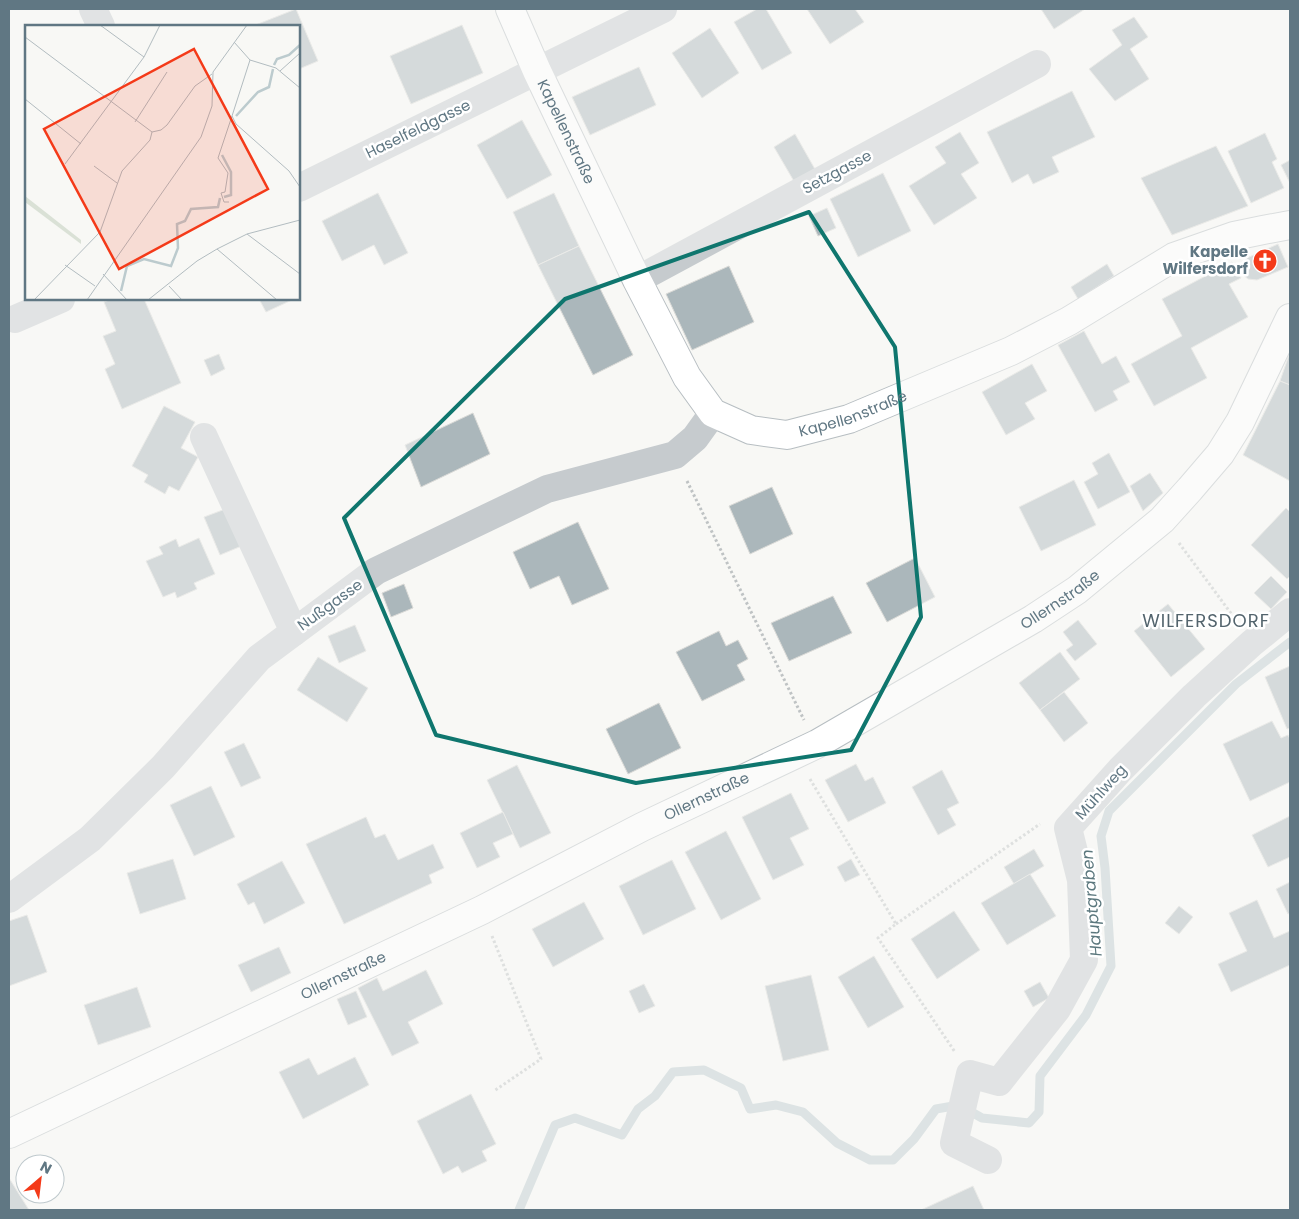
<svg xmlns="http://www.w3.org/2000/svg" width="1299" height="1219" font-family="Poppins,sans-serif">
  <rect width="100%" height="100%" fill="#f8f8f5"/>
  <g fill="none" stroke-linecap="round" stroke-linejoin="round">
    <!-- stream -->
    <path stroke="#bccbce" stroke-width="9" d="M519,1210l36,-85 20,-7 47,17 16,-26 17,-13 18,-24 31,-2 37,18 9,21 26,-4 27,7 34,31 33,17h23l21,-21 22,-30 23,-4 23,13 47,5 10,-11 1,-36 46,-61 25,-49 -6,-98 -4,-32 8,-25 127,-127 54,-42"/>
  </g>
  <!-- building -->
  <g fill="#abb7bb" stroke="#dadad7">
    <path d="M296,9l22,52 -19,8v-43h-46z"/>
    <path d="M757,9h9l26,44 -30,17 -28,-48z"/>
    <path d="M807,9h48l9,13 -34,22z"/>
    <path d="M1041,9h44l-31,20z"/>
    <path d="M1134,17l14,20 -18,12 19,30 -34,22 -26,-32 33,-24 -10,-15z"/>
    <path d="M462,25l21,48 -72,31 -21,-48z"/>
    <path d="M710,28l29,45 -37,25 -30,-45z"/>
    <path d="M639,67l17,38 -66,30 -18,-38z"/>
    <path d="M1072,91l23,46 -43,20 7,15 -26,12 -5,-10 -16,9 -25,-51z"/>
    <path d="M522,120l30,55 -45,24 -30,-54z"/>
    <path d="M960,132l19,31 -18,11 16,24 -43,27 -25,-39 37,-23 -11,-16z"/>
    <path d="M1265,133l12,26 -5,3 12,26 -33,15 -23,-52z"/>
    <path d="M795,134l21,37 -21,12 -21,-36z"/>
    <path d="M1216,146l32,60 -76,29 -31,-57z"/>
    <path d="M1290,160v23l-9,-18z"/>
    <path d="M883,173l28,58 -53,26 -28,-58z"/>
    <path d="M378,193l30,60 -24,12 -10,-20 -32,16 -20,-40z"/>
    <path d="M554,193l25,53 -41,19 -25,-53z"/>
    <path d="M827,208l9,20 -18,8 -9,-20z"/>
    <path d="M1278,244l10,23 -31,13 -9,-1 -7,-6 1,-8 5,-7z"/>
    <path d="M579,246l54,109 -40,20 -55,-110z"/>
    <path d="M1232,262l9,16 -12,6 19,33 -57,31 16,30 -53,28 -23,-42 51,-28 -20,-37z"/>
    <path d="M1107,264l7,12 -36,23 -7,-12z"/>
    <path d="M729,266l25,56 -62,28 -26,-56z"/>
    <path d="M112,299h32l37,84 -59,26 -17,-40 10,-5 -12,-28 13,-5 -12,-29z"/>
    <path d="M259,299h35l-28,13z"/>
    <path d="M1084,331l18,33 14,-8 14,26 -17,9 5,9 -23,12 -37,-67z"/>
    <path d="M1290,352v33l-10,-4z"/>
    <path d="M219,354l6,15 -14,7 -7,-16z"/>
    <path d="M1032,364l15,27 -22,12 10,16 -29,16 -24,-43z"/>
    <path d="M1280,381l10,4v96l-47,-26z"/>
    <path d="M164,406l31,16 -14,26 17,9 -19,34 -10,-5 -4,8 -21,-12 4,-7 -16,-9z"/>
    <path d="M473,413l17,41 -69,33 -16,-42z"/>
    <path d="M1109,453l21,39 -32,17 -14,-27 14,-8 -6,-11z"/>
    <path d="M1150,473l13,20 -20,18 -13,-25z"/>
    <path d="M1074,480l22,45 -55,26 -22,-44z"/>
    <path d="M772,487l21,47 -43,20 -21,-48z"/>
    <path d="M228,508l16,37 -24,10 -16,-38z"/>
    <path d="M1286,508l4,4v64l-3,3 -36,-34z"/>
    <path d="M578,522l31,67 -37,16 -13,-29 -29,13 -17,-37z"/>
    <path d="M199,538l16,36 -21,9 3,6 -20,9 -2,-6 -12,5 -17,-36 17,-7 -4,-7 17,-8 3,8z"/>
    <path d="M915,558l20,39 -48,25 -21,-39z"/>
    <path d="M1271,576l16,16 -16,17 -17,-16z"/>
    <path d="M404,584l9,24 -22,9 -9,-24z"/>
    <path d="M833,596l19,37 -63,28 -18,-38z"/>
    <path d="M1168,604l37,45 -34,28 -37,-46z"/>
    <path d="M1078,620l19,24 -22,17 -9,-11 7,-5 -10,-13z"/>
    <path d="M355,625l11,26 -27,12 -11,-27z"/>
    <path d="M719,631l7,15 12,-6 10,19 -11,6 8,15 -43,21 -26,-49z"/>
    <path d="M1060,652l20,27 -40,31 -21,-27z"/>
    <path d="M318,657l50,31 -21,34 -50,-32z"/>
    <path d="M1290,666v62l-3,1 -22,-52z"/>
    <path d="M1064,692l24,31 -24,19 -24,-32z"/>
    <path d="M659,703l22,45 -53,26 -22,-45z"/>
    <path d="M1272,721l9,17 7,-3 2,4v43l-40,19 -27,-57z"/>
    <path d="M244,743l17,35 -20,9 -17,-35z"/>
    <path d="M856,764l9,17 8,-4 13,26 -38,19 -23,-42z"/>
    <path d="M517,765l34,68 -31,15 -33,-68z"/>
    <path d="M942,770l17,33 -12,6 9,16 -18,10 -26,-48z"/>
    <path d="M211,786l24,51 -41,19 -24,-51z"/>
    <path d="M791,793l18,36 -19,9 14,27 -31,15 -31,-63z"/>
    <path d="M503,812l10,22 -20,9 7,14 -23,11 -17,-35z"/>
    <path d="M1290,816v41l-22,10 -16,-32z"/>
    <path d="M366,817l9,21 10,-4 13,26 35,-16 11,24 -15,7 3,8 -88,41 -38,-80z"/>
    <path d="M726,831l35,68 -40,21 -36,-68z"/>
    <path d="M1034,849l10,17 -30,18 -10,-17z"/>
    <path d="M173,859l13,40 -46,15 -13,-41z"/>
    <path d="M851,859l9,16 -15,7 -8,-15z"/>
    <path d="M672,860l24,49 -53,26 -24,-49z"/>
    <path d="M282,861l23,42 -41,21 -10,-22 -6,3 -11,-21z"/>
    <path d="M1030,874l26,42 -49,29 -26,-42z"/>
    <path d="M1290,882v31l-2,1 -12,-25z"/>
    <path d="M1257,900l17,38 16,-7v34l-59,27 -13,-28 29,-13 -18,-38z"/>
    <path d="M584,902l20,37 -51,28 -21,-38z"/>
    <path d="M1179,906l14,11 -14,17 -14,-11z"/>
    <path d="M954,911l26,39 -43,29 -26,-40z"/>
    <path d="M27,915l20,57 -38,14v-65z"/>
    <path d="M279,947l12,26 -40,19 -13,-27z"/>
    <path d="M874,956l30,51 -36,21 -30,-51z"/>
    <path d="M426,970l17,34 -35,18 11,21 -27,13 -34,-68 19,-10 6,13z"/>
    <path d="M811,975l18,75 -46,11 -18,-75z"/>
    <path d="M1040,982l9,16 -16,9 -9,-16z"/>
    <path d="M644,984l11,22 -16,7 -10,-22z"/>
    <path d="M137,987l14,40 -53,18 -14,-40z"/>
    <path d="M356,991l11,26 -19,8 -11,-26z"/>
    <path d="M355,1057l14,28 -66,34 -24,-47 30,-14 9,17z"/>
    <path d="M471,1094l25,50 -14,7 5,10 -25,12 -4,-7 -15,8 -26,-53z"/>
    <path d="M9,1178l20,32h-20z"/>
    <path d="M973,1186l11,24h-63z"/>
  </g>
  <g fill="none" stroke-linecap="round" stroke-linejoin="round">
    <defs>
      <g id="secondary">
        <path id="s1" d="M510,9l27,62 100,209 50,97 26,36 38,17 36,5 62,-16 162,-68 58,-30 105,-64 60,-21 29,-6 27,-5"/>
        <path id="s2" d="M9,1134l473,-224 160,-83 175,-83 216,-125 44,-29 85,-70 28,-31 30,-35 20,-32 50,-104"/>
      </g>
    </defs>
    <!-- secondary casing -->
    <use href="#secondary" stroke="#b7bec2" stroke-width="30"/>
    <!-- path -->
    <g stroke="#bfc3c4" stroke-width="3" stroke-dasharray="2.5 2.5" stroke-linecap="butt">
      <path d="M687,481l117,239"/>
      <path d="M1179,543l57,77"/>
      <path d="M810,779l86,145 -18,14 77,114"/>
      <path d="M896,924l144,-100"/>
      <path d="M492,936l49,123 -47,32"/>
    </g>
    <!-- street -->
    <g stroke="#c6cbce" stroke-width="28">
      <path d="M93,9l8,17"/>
      <path d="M299,188l364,-179"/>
      <path d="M637,280l400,-216"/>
      <path d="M15,319l46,-20"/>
      <path d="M204,437l90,195"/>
      <path d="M9,899l81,-60 73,-72 96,-109 117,-87 171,-82 128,-34 20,-17 18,-25"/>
      <path d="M988,1160l-34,-17 16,-69 29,8 58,-73 27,-49 -3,-80 -13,-52 52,-58 74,-74 58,-53 38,-31"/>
    </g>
    <!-- secondary -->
    <use href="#secondary" stroke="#fff" stroke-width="28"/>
  </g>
  <!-- marked area -->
  <path d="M0 0H1299V1219H0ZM809,212l86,135 26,270 -70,133 -215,33 -200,-48 -92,-217 221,-219z" fill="#f8f8f5" fill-opacity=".55" fill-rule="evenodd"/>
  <path fill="none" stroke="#0f766e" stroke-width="4" stroke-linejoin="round" d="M809,212l86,135 26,270 -70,133 -215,33 -200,-48 -92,-217 221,-219z"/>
  <!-- icons -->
  <defs>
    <symbol id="church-disc" viewBox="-11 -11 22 22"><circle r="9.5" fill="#f43a19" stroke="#fff"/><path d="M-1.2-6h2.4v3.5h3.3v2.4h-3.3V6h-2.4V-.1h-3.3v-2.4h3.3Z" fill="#fff"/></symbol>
  </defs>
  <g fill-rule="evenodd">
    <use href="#church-disc" x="1251" y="247" width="28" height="28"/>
  </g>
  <g text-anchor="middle" stroke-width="5" stroke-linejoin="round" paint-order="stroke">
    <!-- street labels -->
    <g font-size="15" fill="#607783" stroke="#fff">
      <text transform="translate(418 129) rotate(-26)" y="5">Haselfeldgasse</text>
      <text dy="5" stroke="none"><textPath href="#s1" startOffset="135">Kapellenstraße</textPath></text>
      <text transform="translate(837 172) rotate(-28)" y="5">Setzgasse</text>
      <text dy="5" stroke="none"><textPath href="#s1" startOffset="600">Kapellenstraße</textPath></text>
      <text dy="5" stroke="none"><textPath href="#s2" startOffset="1180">Ollernstraße</textPath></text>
      <text transform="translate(330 605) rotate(-36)" y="5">Nußgasse</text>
      <text transform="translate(1101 792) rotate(-48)" y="5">Mühlweg</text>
      <text dy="5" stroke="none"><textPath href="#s2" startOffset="775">Ollernstraße</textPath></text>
      <text dy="5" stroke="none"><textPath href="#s2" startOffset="370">Ollernstraße</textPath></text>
    </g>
    <!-- poi labels -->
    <g font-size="15" font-weight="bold" fill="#607783" stroke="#fff" text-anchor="end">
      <text x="1248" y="257">Kapelle<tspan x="1248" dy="17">Wilfersdorf</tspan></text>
    </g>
    <!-- water labels -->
    <g font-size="16" font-style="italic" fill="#5b777d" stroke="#fff">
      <text transform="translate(1091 903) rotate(-95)" y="6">Hauptgraben</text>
    </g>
    <!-- quarter labels -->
    <g font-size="18" letter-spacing="1" fill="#53646d" stroke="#fff">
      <text x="1206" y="627">WILFERSDORF</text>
    </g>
  </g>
  <!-- overview -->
  <g transform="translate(25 25)">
    <rect width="275" height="275" fill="#f8f8f5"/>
    <path d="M0,171l56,44v4l-56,-42z" fill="#dae1d6"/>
    <path fill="none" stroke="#bccbce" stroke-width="2.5" d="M249,40l3,-6 12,-4 11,-10M211,91l22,-24 11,-5 4,-18M197,130l9,17v23l-7,2M96,266l6,-25 17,-7 27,7 7,-18 -1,-24 8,-3 6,-12 27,-2 2,-9"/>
    <path fill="none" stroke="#b2bcc0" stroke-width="1" d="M75,0l44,32M0,12l127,95 9,-2 6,-5 28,-39 17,-12M209,17l16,18 -18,56 4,8 53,47 11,16M225,35l26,8 24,20M255,46l20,-18M0,74l56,45M110,97l32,-50M40,139l79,-107 16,-32M69,141l23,17M204,177h-5l-3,-9 4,-1 3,-19 -10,-15 14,-42M222,209l53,40M192,224l60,51M40,240l30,21M78,249l24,26M144,261l13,14M9,275l66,-68 22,-61 28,-31 2,-8M62,275l114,-163 11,-31 1,-34 34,-47M123,275l49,-39 20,-12 30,-15 53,-14"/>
    <path fill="#f43a19" fill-opacity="0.15" stroke="#f43a19" stroke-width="2.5" d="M169,24l74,140 -149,80 -75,-140z"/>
    <rect width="275" height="275" fill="none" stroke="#607783" stroke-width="2.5"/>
  </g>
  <!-- border -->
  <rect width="1299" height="1219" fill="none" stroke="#607783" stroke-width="20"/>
  <!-- north arrow -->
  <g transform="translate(40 1179) rotate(28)"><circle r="24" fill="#ffffff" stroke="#bfc9cd"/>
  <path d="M0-4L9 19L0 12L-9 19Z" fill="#f43a19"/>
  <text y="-8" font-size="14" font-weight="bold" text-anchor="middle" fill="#607783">N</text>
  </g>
</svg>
